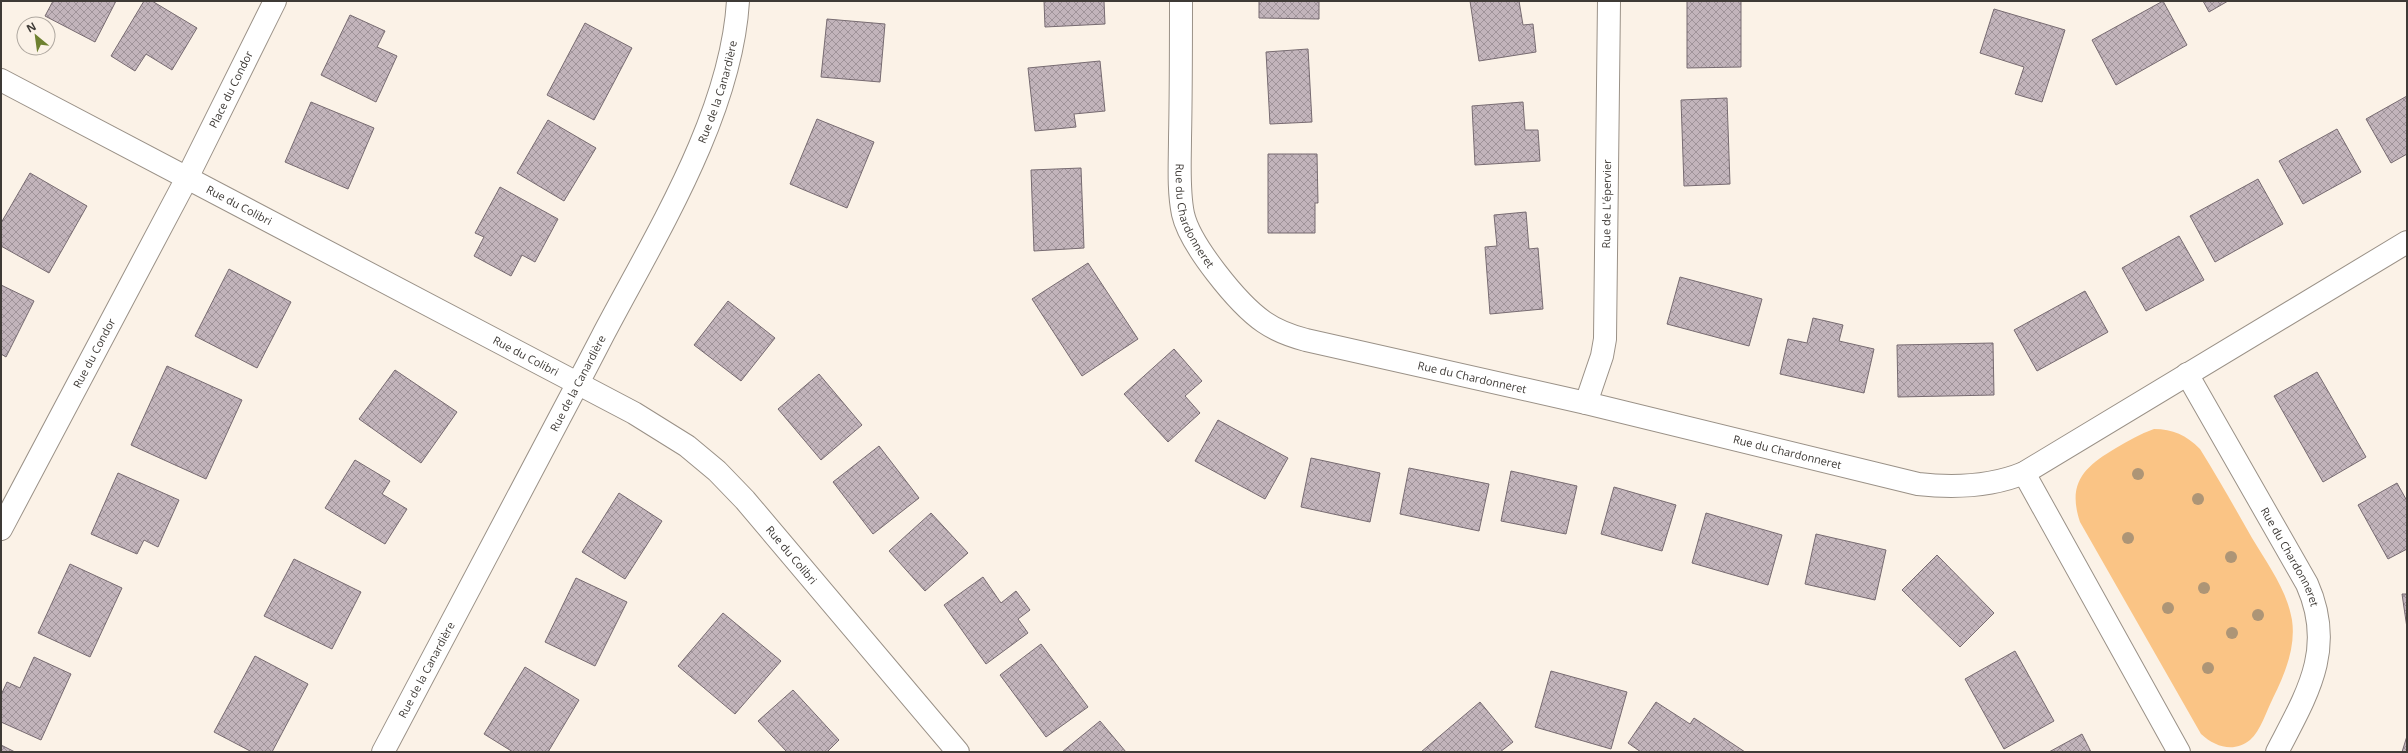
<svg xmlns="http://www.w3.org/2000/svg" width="2408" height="753" font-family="'Open Sans',sans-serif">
  <defs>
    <pattern id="building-cross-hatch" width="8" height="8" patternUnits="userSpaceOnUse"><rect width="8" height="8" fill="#c2b4bb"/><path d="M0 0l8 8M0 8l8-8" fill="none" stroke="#9f9399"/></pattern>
  </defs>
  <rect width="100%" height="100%" fill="#fbf2e7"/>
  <!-- green -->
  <path fill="#fac485" d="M2154,429c19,0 32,6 46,20 18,29 35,59 52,89 15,25 35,52 40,82 4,27 -7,54 -19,78 -7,14 -12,32 -23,42 -16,13 -35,7 -49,-6l-121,-212c-13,-39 4,-55 36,-74 12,-7 24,-14 38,-19z"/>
  <!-- building -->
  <g fill="url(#building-cross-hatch)" stroke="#776b71">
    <path d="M53,1h63l-21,41 -50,-26z"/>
    <path d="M144,1h8l45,27 -25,42 -26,-16 -11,17 -24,-15z"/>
    <path d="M1044,1h60l1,23 -60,3z"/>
    <path d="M1259,1h60v18l-60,-1z"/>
    <path d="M1470,1h49l4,24 10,-1 3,28 -57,9z"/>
    <path d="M1687,1h54v66l-54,1z"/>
    <path d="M2163,1l24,44 -71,40 -24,-45z"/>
    <path d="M2203,1h25l-19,11z"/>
    <path d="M1994,9l71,21 -23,72 -27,-8 9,-27 -44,-14z"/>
    <path d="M350,15l35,16 -8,16 20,9 -21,46 -55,-27z"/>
    <path d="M827,19l58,5 -5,58 -59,-5z"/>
    <path d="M585,23l47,25 -38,72 -47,-25z"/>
    <path d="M1308,49l4,73 -42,2 -4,-72z"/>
    <path d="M1100,61l5,50 -31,3 2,13 -41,4 -7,-63z"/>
    <path d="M2407,96v58l-16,9 -25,-44z"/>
    <path d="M1727,98l3,86 -46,2 -3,-86z"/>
    <path d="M311,102l63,26 -26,61 -63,-27z"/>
    <path d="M1523,102l2,28h13l2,31 -65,4 -3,-59z"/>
    <path d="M817,119l57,23 -27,66 -57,-24z"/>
    <path d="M548,120l48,28 -32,53 -47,-28z"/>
    <path d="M2337,129l24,43 -58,32 -24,-43z"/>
    <path d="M1268,154h49l1,49h-3v30h-47z"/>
    <path d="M1081,168l3,80 -50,3 -3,-81z"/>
    <path d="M30,173l57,33 -38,67 -48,-27v-23z"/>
    <path d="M2258,179l25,45 -68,38 -25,-46z"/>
    <path d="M500,187l58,32 -23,43 -13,-7 -11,21 -37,-20 10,-19 -9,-4z"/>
    <path d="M1526,212l3,37 9,-1 5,61 -53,5 -5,-67 12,-1 -3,-31z"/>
    <path d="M2179,236l25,44 -58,31 -24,-43z"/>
    <path d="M1088,263l50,76 -56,37 -50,-77z"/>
    <path d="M229,269l62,33 -34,66 -62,-32z"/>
    <path d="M1680,277l82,22 -13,47 -82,-22z"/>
    <path d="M1,285l33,16 -28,56 -5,-3z"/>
    <path d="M2085,291l23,41 -71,39 -23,-41z"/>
    <path d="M728,301l47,37 -34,43 -47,-36z"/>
    <path d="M1813,318l30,7 -4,16 35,8 -10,44 -84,-19 8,-35 19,4z"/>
    <path d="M1993,343l1,52 -96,2 -1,-52z"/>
    <path d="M1174,349l28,32 -17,15 15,17 -32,29 -44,-48z"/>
    <path d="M167,366l75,34 -36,79 -75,-34z"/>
    <path d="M395,370l62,42 -36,51 -62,-44z"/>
    <path d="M2317,372l49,85 -43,25 -49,-86z"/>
    <path d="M819,374l43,51 -41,35 -43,-51z"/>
    <path d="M1218,420l70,38 -23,41 -70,-38z"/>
    <path d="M879,446l40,52 -46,36 -40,-52z"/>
    <path d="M1311,458l69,15 -10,49 -69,-15z"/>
    <path d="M355,460l35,21 -8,13 25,15 -22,35 -60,-36z"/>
    <path d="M1409,468l80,16 -10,47 -79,-17z"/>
    <path d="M1511,471l66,15 -11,48 -65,-13z"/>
    <path d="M118,473l61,27 -21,47 -14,-7 -7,14 -46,-20z"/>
    <path d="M2397,483l10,18v48l-19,10 -30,-54z"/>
    <path d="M1614,487l62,18 -14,46 -61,-17z"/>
    <path d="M619,493l43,28 -37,58 -43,-27z"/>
    <path d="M931,513l37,40 -43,38 -36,-40z"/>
    <path d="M1706,513l76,22 -14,50 -76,-22z"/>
    <path d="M1816,534l70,16 -11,50 -70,-16z"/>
    <path d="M1937,555l57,58 -34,34 -58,-57z"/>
    <path d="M294,559l67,33 -29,57 -68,-33z"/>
    <path d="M70,564l52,24 -32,69 -52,-24z"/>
    <path d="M983,577l18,26 15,-12 14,19 -12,9 10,14 -42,31 -42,-59z"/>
    <path d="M576,578l51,24 -32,64 -50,-24z"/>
    <path d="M2402,594h5v34z"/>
    <path d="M723,613l58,48 -46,53 -57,-48z"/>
    <path d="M1041,644l47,63 -42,30 -46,-62z"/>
    <path d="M2015,651l39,70 -50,28 -39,-70z"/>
    <path d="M255,656l53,28 -36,68h-20l-38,-20z"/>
    <path d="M34,657l37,17 -30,66 -40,-18v-27l6,-13 13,6z"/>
    <path d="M525,667l54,33 -31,52h-35l-29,-18z"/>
    <path d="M1551,671l76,21 -16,57 -76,-22z"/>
    <path d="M793,690l46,50 -12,12h-40l-29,-31z"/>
    <path d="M1480,702l33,40 -13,10h-79z"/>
    <path d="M1656,702l34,22 4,-6 51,34h-104l-13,-9z"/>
    <path d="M1100,721l26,31h-64z"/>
    <path d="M2082,734l9,18h-42z"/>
    <path d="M2407,736v16h-5z"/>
    <path d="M1,745l14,7h-14z"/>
  </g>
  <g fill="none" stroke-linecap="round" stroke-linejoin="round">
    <defs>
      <g id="minor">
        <path id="s1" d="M1181,1c0,46 0,91 -1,137 0,24 -2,52 3,76 7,31 55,90 81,108 13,9 27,14 42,18l280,63 332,81c36,4 72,3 106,-11l383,-231"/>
        <path id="s2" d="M1,80l633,333 53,33 30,25 28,29 213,252"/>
        <path id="s3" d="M2187,374l120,210c29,65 0,110 -30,168"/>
        <path id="s4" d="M1586,403l16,-47 3,-17 4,-338"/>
        <path d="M2024,473l155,279"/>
        <path id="s5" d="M1,529l186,-351 88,-177"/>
        <path id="s6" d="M383,752c73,-138 147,-276 219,-415 53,-101 129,-221 136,-336"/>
      </g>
    </defs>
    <!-- minor casing -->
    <use href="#minor" stroke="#9a9187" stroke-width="24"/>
    <!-- minor -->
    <use href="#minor" stroke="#fff" stroke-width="22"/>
  </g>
  <!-- trees -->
  <g fill="#ad9576">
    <circle cx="2138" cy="474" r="6"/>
    <circle cx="2198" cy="499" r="6"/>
    <circle cx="2128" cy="538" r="6"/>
    <circle cx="2231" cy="557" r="6"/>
    <circle cx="2204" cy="588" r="6"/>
    <circle cx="2168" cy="608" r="6"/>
    <circle cx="2258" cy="615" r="6"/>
    <circle cx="2232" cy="633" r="6"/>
    <circle cx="2208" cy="668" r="6"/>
  </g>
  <g text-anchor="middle" stroke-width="3" stroke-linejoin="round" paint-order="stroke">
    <!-- street labels -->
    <g font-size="11" fill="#3e3a36" stroke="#fbf2e7">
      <text dy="4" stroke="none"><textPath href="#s5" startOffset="496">Place du Condor</textPath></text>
      <text dy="4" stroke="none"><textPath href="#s6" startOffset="741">Rue de la Canardière</textPath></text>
      <text dy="4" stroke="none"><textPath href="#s4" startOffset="202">Rue de L'épervier</textPath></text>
      <text dy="4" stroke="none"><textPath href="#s2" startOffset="269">Rue du Colibri</textPath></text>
      <text dy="4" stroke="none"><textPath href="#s1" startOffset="218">Rue du Chardonneret</textPath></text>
      <text dy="4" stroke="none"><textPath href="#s5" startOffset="199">Rue du Condor</textPath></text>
      <text dy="4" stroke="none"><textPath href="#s2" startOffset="593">Rue du Colibri</textPath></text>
      <text dy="4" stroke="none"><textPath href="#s1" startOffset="566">Rue du Chardonneret</textPath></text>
      <text dy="4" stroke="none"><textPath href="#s6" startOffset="417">Rue de la Canardière</textPath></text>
      <text dy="4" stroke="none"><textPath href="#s1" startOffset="890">Rue du Chardonneret</textPath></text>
      <text dy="4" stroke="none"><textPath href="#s2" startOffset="929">Rue du Colibri</textPath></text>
      <text dy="4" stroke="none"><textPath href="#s3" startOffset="210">Rue du Chardonneret</textPath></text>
      <text dy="4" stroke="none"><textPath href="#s6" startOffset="93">Rue de la Canardière</textPath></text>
    </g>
  </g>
  <!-- border -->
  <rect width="2408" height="753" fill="none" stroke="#3e3a36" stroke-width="4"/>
  <!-- north arrow -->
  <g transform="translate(36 36) rotate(331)"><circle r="19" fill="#fbf2e7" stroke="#afa8a0"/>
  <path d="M0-3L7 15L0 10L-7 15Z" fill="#6e8130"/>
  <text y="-6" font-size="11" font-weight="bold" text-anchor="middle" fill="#3e3a36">N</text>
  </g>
</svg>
